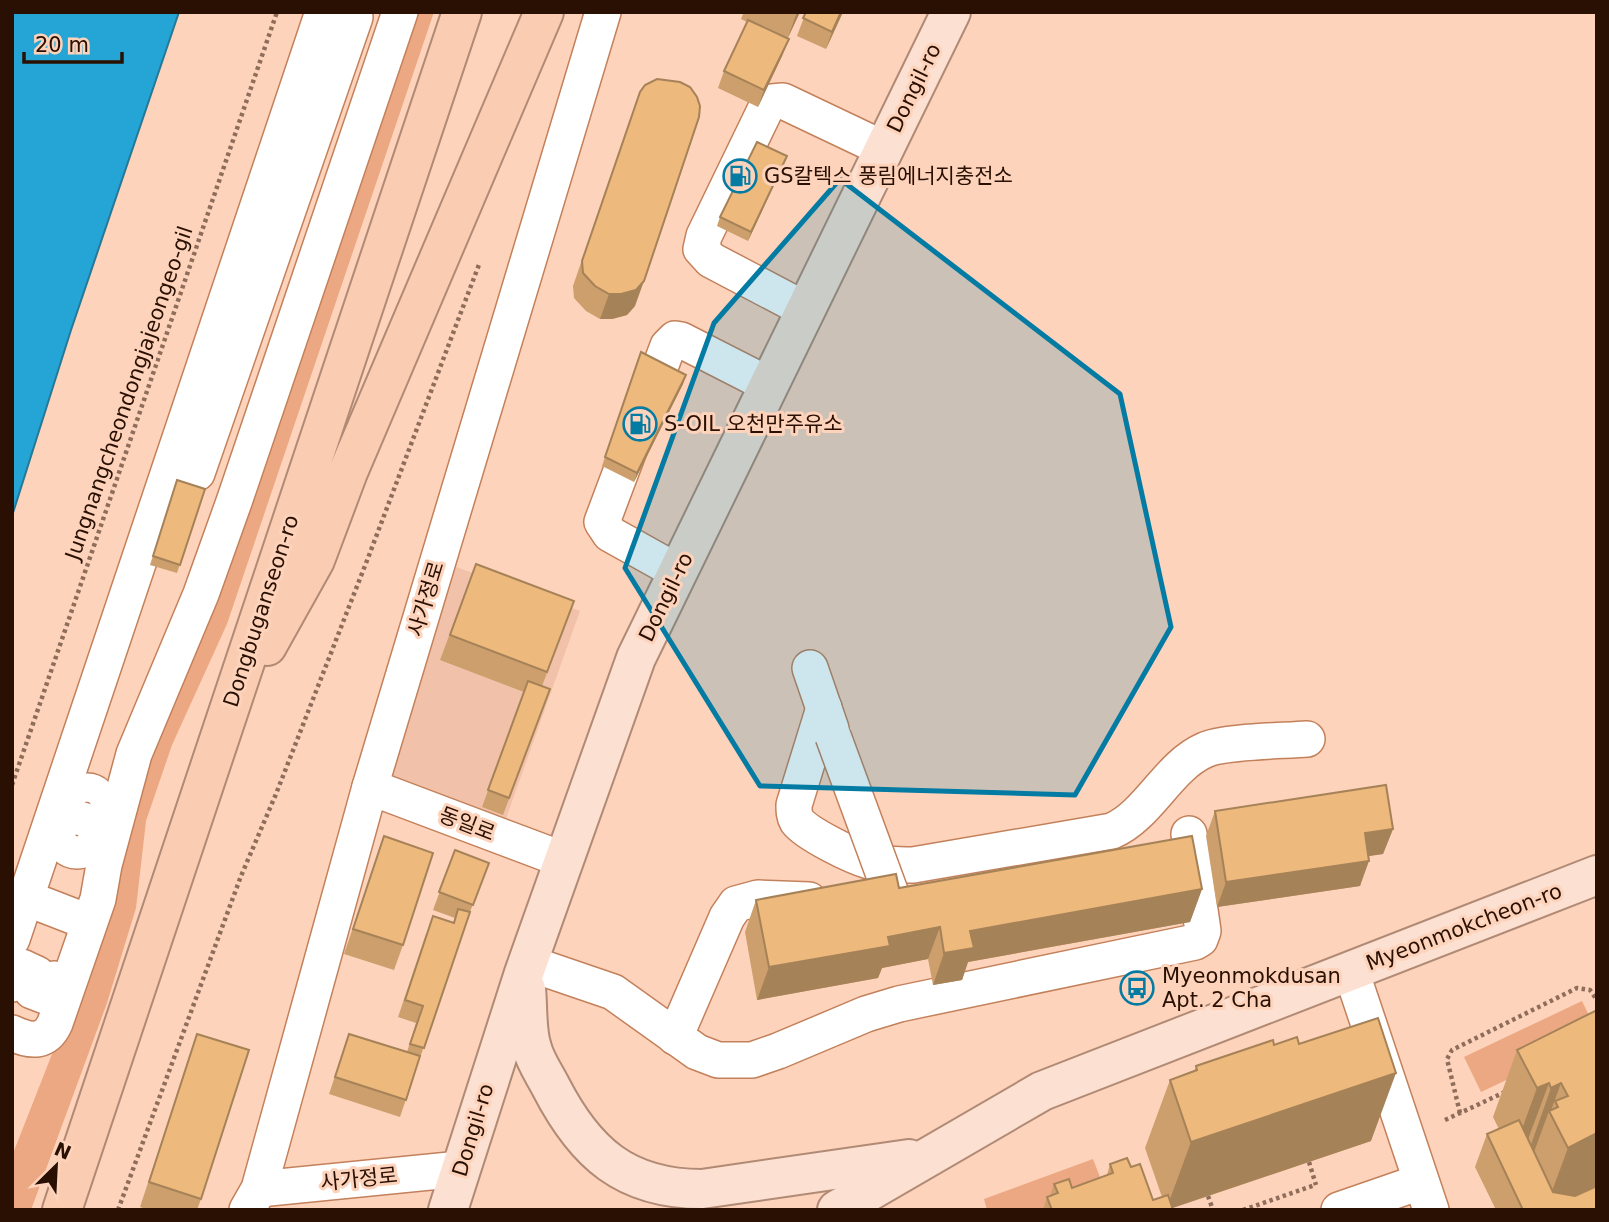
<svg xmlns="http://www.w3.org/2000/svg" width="1609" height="1222" font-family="'DejaVu Sans','Noto Sans KR',sans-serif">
  <rect width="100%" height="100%" fill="#fed3bb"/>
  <!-- built -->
  <path fill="#f1c2a9" d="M456,567l124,44 -76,213 -124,-44z"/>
  <!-- green -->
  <g fill="#eca882">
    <path d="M411,12h23l-207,612 -55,121 -26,76 -10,87 -29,95 -76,207h-19v-54l97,-247 40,-152z"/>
    <path d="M1582,1001l15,31v5l-116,55 -17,-35z"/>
    <path d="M1093,1159l17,44 -18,7h-105l-3,-11z"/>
  </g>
  <!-- water -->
  <path fill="#24a5d6" stroke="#267897" stroke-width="2" d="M12,12h167l-108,318 -59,186z"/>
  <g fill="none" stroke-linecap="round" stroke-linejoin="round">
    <defs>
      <g id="minor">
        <path d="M806,310l-95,-50 -10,-11 3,-13 63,-130 5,-4 11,-1 101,48"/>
        <path d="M197,473l158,-456"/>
        <path d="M678,572l-68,-38 -8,-12 66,-176 7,-7 6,1 88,45"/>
        <path d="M810,668l21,61"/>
        <path d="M824,708l-30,97c0,6 0,11 3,16 10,13 55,35 72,40 14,4 30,4 44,4l199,-34c37,-16 56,-65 93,-81 19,-9 78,-9 102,-11"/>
        <path d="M370,787l194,73"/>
        <circle cx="87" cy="805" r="14"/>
        <circle cx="77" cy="835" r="16"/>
        <path d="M44,905l31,12"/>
        <path d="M12,939l311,-927"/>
        <path d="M528,963l85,29 84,60 21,8h34l26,-9 88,-37 33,-10 296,-62 5,-3 3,-8 -14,-97"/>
        <path d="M1351,971l80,239"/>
        <path d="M12,984l7,-16 3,-1 15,7 -5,17 13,5 9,-17"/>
        <path d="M12,1033c19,9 34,10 43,-10l43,-124 6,-34 30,-111 67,-160 34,-95 165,-487"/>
        <path d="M675,1037l52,-120 9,-13 22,-6 51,2"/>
        <path d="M259,1189l201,-20"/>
        <path d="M247,1210l12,-21 111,-402 233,-775"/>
        <path d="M1339,1210l81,-28"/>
      </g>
      <g id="major">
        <path d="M526,989c2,19 0,42 6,59 3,13 13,27 19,39 34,66 74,102 151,102l207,-30"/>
        <path d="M448,1210l76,-237 112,-315 315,-646"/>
        <path d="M837,1210l205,-119 555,-216"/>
      </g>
      <g id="highway">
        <path d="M267,646l48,-86 33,-88 196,-460"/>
        <path d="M62,1210l400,-1198"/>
      </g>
    </defs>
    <!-- minor casing -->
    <use href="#minor" stroke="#c3815b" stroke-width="38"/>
    <!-- major casing -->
    <use href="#major" stroke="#b18a75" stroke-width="42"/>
    <!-- highway casing -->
    <use href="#highway" stroke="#b18a75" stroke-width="42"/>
    <!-- path -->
    <g stroke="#8f6d5b" stroke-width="4.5" stroke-dasharray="3.5 3.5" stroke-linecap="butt">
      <path d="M12,785l265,-773"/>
      <path d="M1460,1113l-13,-54 5,-9 125,-62 13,2 7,10"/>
      <path d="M1445,1120l60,-28"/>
      <path d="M1309,1162l7,23"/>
      <path d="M1208,1196l5,14"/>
      <path d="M118,1210l123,-334 35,-82 92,-236 112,-296"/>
      <path d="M1243,1210l72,-25"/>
    </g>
    <!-- minor -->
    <use href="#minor" stroke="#fff" stroke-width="35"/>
    <!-- major -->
    <use href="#major" stroke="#fce0d1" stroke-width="38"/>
    <!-- highway -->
    <use href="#highway" stroke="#faccb2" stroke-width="38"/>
    <defs>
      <path id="minor-bridge" d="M833,736l61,166"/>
    </defs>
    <!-- minor-bridge casing -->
    <use href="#minor-bridge" stroke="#c3815b" stroke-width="38" stroke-linecap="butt"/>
    <!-- minor-bridge -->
    <use href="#minor-bridge" stroke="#fff" stroke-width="35"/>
  </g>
  <!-- wall -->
  <g fill="#cc9f6c">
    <path d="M744,12h56l-13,27h2l-7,17 -24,51 -40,-19 6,-17 23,-49 -6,-3z"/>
    <path d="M806,12h37l-17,37 -29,-13z"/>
    <path d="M631,117l4,189 -8,9 -15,4h-12l-14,-8 -12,-13 -1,-12z"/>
    <path d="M787,156l-39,85 -31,-15 3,-9z"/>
    <path d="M641,352l45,23 -3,9 -49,98 -32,-16z"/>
    <path d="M177,480l28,9 -28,84 -27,-8z"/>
    <path d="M476,564l98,37 -32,85 8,3 -47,126 -21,-8 42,-115 -84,-32z"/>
    <path d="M1215,811l178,18 -10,25 -15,2 -8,30 -143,21 -11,-71z"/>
    <path d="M384,836l19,109 -9,25 -50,-16z"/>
    <path d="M455,850l34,13 -23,59 -66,195 -71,-23 20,-60 58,18 9,-29 -18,-6 28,-83 27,-11 2,-5 -22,-8z"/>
    <path d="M899,888l303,1 -12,33 -222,40 -6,18 -29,5 -5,-26 -46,9 -4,10 -121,22 -12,-68 11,-32z"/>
    <path d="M1597,1010v200h-101l-21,-43 12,-33 12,-5 -6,-12 24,-67z"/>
    <path d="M197,1034l4,165 -4,11h-48l-9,-3z"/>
    <path d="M1299,1044l72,97 -198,67v2h-130l4,-13 3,-1 4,-12 18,4 35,-13 3,-11 21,3 22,33 9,-3 -17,-49 25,-68 24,-8 2,-6 78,-21z"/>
  </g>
  <!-- shaded-wall -->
  <g fill="#a68258">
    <path d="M797,12h3l-13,28 9,-25z"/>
    <path d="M841,12h2l-17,37 6,-17z"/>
    <path d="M789,39l-7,17 -24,51 6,-17z"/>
    <path d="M787,156l-3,8 -36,77 3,-9z"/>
    <path d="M644,281l-9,25 -8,9 -15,4h-12l9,-25z"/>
    <path d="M686,375l-3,9 -49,98 3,-9z"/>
    <path d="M1393,829l-10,25 -27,4 9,-25z"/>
    <path d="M1369,861l-9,25 -143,21 9,-25z"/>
    <path d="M1202,889l-12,33 -222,40 -6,18 -29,5 11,-32 26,-22z"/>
    <path d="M940,927l-12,32 -46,9 -4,10 -121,22 12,-33 119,-30z"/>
    <path d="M1396,1073l-25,68 -205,69 25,-68z"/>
    <path d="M1549,1083l-25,67 -12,6 25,-68z"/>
    <path d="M1561,1083l-11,30 -1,-2 -15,41 -7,4 24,-68z"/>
    <path d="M1597,1133v55l-52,22 23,-62z"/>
  </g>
  <!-- building -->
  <g fill="#edb97d" stroke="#a68258" stroke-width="2">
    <path d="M806,12h35l-9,20 -29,-14z"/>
    <path d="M748,20l41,19 -25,51 -40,-19z"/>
    <path d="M657,79l23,3 10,5 7,10 3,9 -1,11 -55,164 -8,9 -15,4h-12l-14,-8 -12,-13 -1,-12 58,-169 5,-7z"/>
    <path d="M757,142l30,14 -36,76 -31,-15z"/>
    <path d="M641,352l45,23 -49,98 -32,-16z"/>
    <path d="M177,480l28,9 -25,76 -27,-9z"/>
    <path d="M476,564l98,37 -27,71 -97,-37z"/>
    <path d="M528,681l22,8 -41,109 -21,-8z"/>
    <path d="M1386,785l7,44 -28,4 4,28 -143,21 -11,-71z"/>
    <path d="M384,836l49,17 -30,92 -50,-16z"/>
    <path d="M1192,836l10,53 -232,42 4,17 -30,5 -4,-26 -52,10 2,9 -121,21 -13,-67 140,-26 3,14z"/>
    <path d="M455,850l34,13 -16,42 -34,-13z"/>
    <path d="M458,909l12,3 -46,136 -14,-4 13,-38 -18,-6 28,-84 21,7z"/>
    <path d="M1597,1010v123l-29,15 -19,-37 9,-4 -3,-6 13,-5 -7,-13 -10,5 -2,-5 -12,5 -20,-38z"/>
    <path d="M1378,1018l18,55 -205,69 -21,-62 27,-10 -1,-4 77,-26 1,5 23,-8 2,7z"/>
    <path d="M197,1034l52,16 -48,149 -52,-17z"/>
    <path d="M349,1034l71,22 -14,44 -71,-23z"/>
    <path d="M1519,1120l34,72 22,4 22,-10v24h-74l-36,-76z"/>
    <path d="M1127,1158l4,9 9,-3 13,36 15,-5 5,15h-121l-5,-13 11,-4 -4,-9 15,-5 3,9 41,-15 -3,-9z"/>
  </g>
  <!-- marked area -->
  <path fill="#047ba3" fill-opacity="0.2" stroke="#047ba3" stroke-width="5" stroke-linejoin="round" d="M840,179l280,215 51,233 -96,168 -315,-9 -135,-218 89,-245z"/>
  <!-- icons -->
  <defs>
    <symbol id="fuel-ring" viewBox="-11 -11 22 22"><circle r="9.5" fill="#fed3bb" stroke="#047ba3" stroke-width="1.5"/><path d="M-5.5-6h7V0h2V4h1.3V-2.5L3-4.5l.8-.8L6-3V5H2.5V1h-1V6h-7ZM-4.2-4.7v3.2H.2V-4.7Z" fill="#047ba3"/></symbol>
    <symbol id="bus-ring" viewBox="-11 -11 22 22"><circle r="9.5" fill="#fed3bb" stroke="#047ba3" stroke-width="1.5"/><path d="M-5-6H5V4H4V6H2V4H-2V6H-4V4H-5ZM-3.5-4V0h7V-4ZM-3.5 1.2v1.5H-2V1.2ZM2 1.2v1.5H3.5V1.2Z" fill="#047ba3"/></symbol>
  </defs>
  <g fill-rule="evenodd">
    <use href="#fuel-ring" x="721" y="157" width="38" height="38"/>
    <use href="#fuel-ring" x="621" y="405" width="38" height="38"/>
    <use href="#bus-ring" x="1118" y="969" width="38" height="38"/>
  </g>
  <g text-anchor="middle" stroke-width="6" stroke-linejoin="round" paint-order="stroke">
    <!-- street labels -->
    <g font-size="21" fill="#291003" stroke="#fed3bb">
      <text transform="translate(914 88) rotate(-64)" y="7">Dongil-ro</text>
      <text transform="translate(129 393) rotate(-71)" y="7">Jungnangcheondongjajeongeo-gil</text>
      <text transform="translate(666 597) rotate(-64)" y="7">Dongil-ro</text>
      <text transform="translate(426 599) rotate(-73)" y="7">사가정로</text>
      <text transform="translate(261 611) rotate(-72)" y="7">Dongbuganseon-ro</text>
      <text transform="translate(467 824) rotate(21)" y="7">동일로</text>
      <text transform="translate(1464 927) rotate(-21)" y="7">Myeonmokcheon-ro</text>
      <text transform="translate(473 1130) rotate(-73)" y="7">Dongil-ro</text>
      <text transform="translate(359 1179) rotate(-6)" y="7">사가정로</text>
    </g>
    <!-- poi labels -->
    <g font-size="21" fill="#291003" stroke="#fed3bb" text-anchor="start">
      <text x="764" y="183">GS칼텍스 풍림에너지충전소</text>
      <text x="664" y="431">S-OIL 오천만주유소</text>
      <text x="1162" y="983">Myeonmokdusan<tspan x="1162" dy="24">Apt. 2 Cha</tspan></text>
    </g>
  </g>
  <!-- border -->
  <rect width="1609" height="1222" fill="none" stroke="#291003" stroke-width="28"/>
  <!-- north arrow -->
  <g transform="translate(56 1166) rotate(24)" stroke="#fed3bb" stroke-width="5" paint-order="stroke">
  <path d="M0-5L12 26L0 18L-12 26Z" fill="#291003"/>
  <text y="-10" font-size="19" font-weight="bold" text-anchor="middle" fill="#291003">N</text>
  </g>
  <!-- scale -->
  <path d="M24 52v10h98v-10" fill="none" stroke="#291003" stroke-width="3.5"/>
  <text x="35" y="52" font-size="21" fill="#291003" stroke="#fed3bb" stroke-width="5" paint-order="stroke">20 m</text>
</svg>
